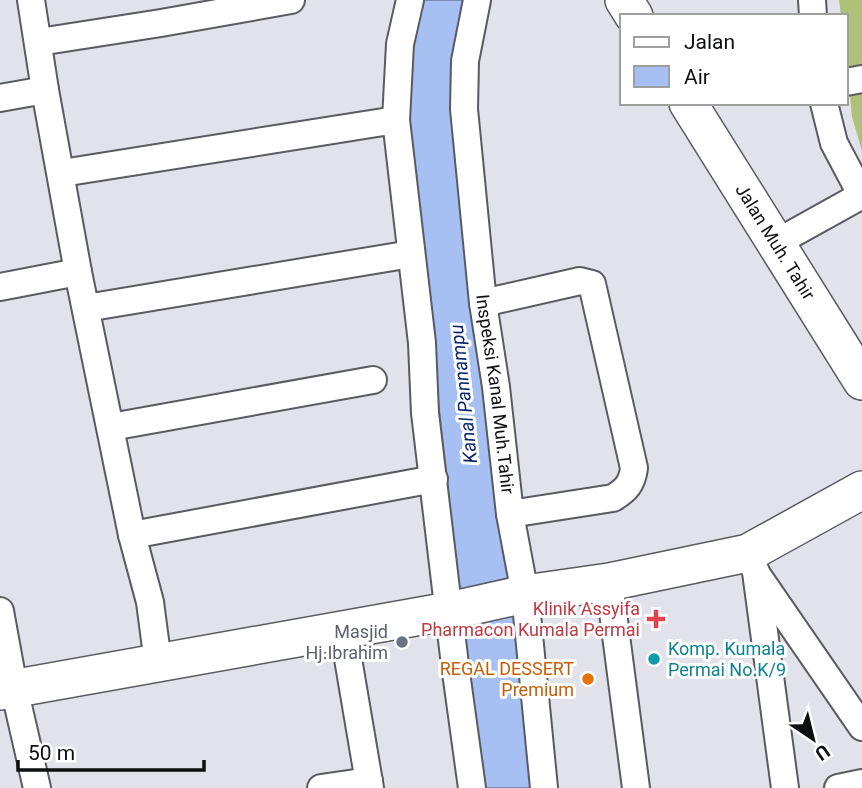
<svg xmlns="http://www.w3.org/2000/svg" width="862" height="788" font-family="Roboto,sans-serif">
  <rect width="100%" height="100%" fill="#e1e2ea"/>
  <!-- green -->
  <g fill="#afc179">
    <path d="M839,0h23v63l-12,12 -4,-20v-39h-5z"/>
    <path d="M862,89v62l-10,-34 -2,-22z"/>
  </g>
  <!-- water -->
  <g fill="#a6c0f4" stroke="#788bb0" stroke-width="2">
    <path d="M414,0h52l44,581 -51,10 -53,-481z"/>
    <path d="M515,615l17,173h-51l-19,-165z"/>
  </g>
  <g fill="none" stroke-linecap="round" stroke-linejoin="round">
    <defs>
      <g id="street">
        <path d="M31,0l14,90 33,182 54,263 18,67 8,61"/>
        <path d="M410,0l-10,44 -4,76 26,223 3,70 30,252 17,123"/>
        <path id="s1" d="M477,0l-12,61 -1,48 19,194 13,84 14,127 15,80 19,194"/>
        <path d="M812,0l1,16"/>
        <path d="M39,42l122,-19 130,-23"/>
        <path d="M846,82l16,-3"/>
        <path d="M0,98l45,-8"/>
        <path d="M824,103l10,40 28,53"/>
        <path d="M62,173l334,-53"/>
        <path d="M774,244l88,-49"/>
        <path d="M0,287l78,-15"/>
        <path d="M483,303l97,-22 12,3 42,184c-2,16 -8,22 -21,30l-103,16"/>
        <path d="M86,308l325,-54"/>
        <path d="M111,427l262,-47"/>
        <path d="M132,535l302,-56"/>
        <path d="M748,553l8,19 29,216"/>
        <path d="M758,576l104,151"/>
        <path d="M609,582l27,206"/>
        <path d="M0,611l14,77 23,100"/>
        <path d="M343,629l27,159"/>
        <path d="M321,788l48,-7"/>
        <path d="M838,788l24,-5"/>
      </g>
      <g id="secondary">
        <path d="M624,0l10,16"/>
        <path id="s2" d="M688,103l174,278"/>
        <path d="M0,691l449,-80 76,-17 84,-12 139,-29 114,-63"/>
      </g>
    </defs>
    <!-- street casing -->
    <use href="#street" stroke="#5a5b61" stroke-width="30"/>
    <!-- secondary casing -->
    <use href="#secondary" stroke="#5a5b61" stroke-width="40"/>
    <!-- street -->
    <use href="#street" stroke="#fff" stroke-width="26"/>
    <!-- secondary -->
    <use href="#secondary" stroke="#fff" stroke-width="37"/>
  </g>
  <!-- markers -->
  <path fill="#e0444e" stroke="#fff" stroke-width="2.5" d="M652.5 608.5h7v7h7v7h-7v7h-7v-7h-7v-7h7z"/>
  <circle fill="#6b7280" stroke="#fff" stroke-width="2.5" cx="402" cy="642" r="7"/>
  <circle fill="#0f9aa8" stroke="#fff" stroke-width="2.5" cx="654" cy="659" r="7"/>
  <circle fill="#e8710a" stroke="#fff" stroke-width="2.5" cx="588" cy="679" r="7"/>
  <g text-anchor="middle" stroke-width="6" stroke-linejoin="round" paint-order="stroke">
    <!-- street labels -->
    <g font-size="18" fill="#0e0f11" stroke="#fff">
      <text dy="6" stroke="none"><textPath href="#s2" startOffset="164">Jalan Muh. Tahir</textPath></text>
      <text dy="6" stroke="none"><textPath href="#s1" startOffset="397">Inspeksi Kanal Muh.Tahir</textPath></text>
    </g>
    <!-- health labels -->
    <g font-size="18" fill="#be3a42" stroke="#fff" text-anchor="end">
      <text x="640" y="615">Klinik Assyifa<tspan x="640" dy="21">Pharmacon Kumala Permai</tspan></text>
    </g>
    <!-- worship labels -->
    <g font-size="18" fill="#5b616d" stroke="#fff" text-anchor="end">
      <text x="388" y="638">Masjid<tspan x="388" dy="21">Hj.Ibrahim</tspan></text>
    </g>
    <!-- culture labels -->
    <g font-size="18" fill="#0d838f" stroke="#fff" text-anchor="start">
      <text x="668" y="655">Komp. Kumala<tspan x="668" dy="21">Permai No.K/9</tspan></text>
    </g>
    <!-- food labels -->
    <g font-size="18" fill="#c56008" stroke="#fff" text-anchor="end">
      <text x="574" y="675">REGAL DESSERT<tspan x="574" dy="21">Premium</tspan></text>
    </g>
    <!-- water labels -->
    <g font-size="19" font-style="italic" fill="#08246b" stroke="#fff">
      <text transform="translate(463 394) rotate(-96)" y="7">Kanal Pannampu</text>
    </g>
  </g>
  <!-- legend -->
  <rect x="620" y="14" width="228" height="91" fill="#ffffff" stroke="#9f9fa0" stroke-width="2"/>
  <rect x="634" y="37" width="35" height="10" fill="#ffffff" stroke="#9f9fa0" stroke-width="2"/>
  <text x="684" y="49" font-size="21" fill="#0e0f11">Jalan</text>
  <rect x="634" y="66" width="35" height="21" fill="#a6c0f4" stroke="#9f9fa0" stroke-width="2"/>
  <text x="684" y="84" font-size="21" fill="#0e0f11">Air</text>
  <!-- north arrow -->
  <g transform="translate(813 739) rotate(145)" stroke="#ffffff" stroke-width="5" paint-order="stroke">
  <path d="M0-5L12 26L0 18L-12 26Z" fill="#0e0f11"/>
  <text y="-10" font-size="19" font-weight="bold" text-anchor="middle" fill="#0e0f11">U</text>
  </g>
  <!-- scale -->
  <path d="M18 760v10h186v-10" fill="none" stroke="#0e0f11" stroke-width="3.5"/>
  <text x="28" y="760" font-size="21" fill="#0e0f11" stroke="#ffffff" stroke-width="5" paint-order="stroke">50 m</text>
</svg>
